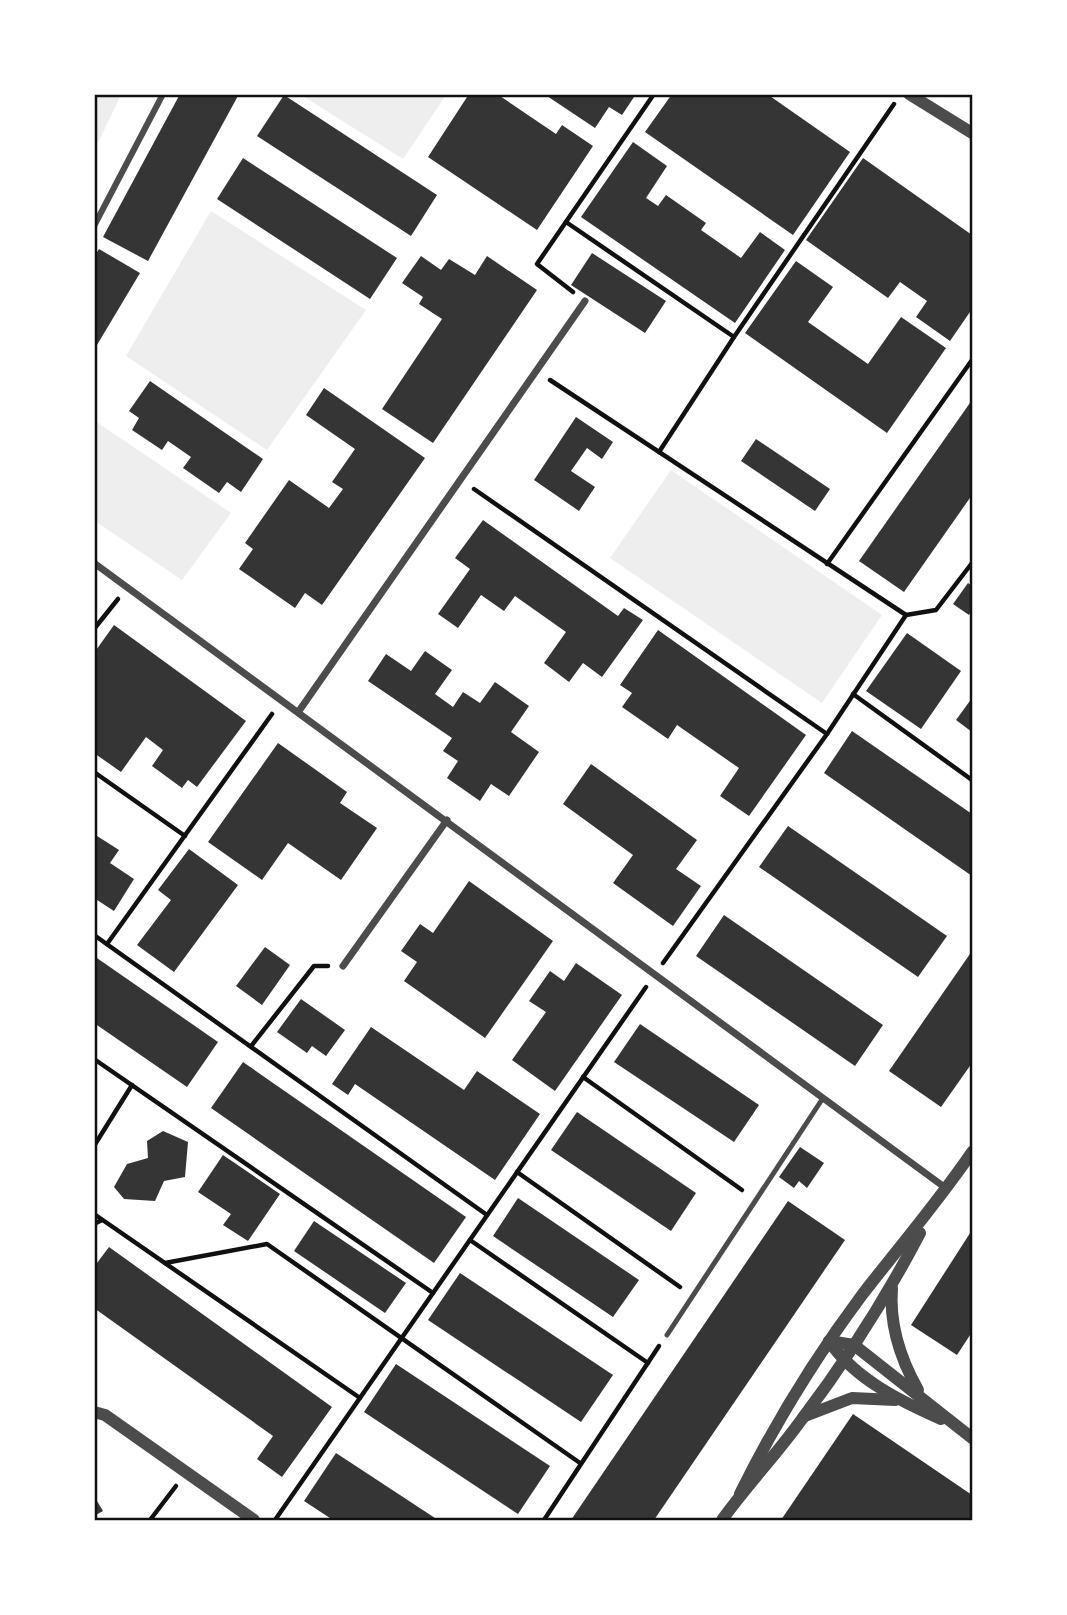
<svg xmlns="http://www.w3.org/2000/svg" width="1067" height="1615" font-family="Lato,sans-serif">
  <rect width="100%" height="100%" fill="#fff"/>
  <!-- green -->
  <g fill="#eee">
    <path d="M95,94l26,1 -26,54 -1,-54z"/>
    <path d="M301,95h145l-43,64z"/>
    <path d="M211,211l155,99 -99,140 -141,-94z"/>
    <path d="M95,421l136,92 -49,67 -87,-59z"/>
    <path d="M671,470l211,145 -60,88 -212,-145z"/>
  </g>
  <!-- building -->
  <g fill="#353535">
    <path d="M180,94h59l-91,167 -45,-24z"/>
    <path d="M469,94h28l59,40 6,-9 31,21 -56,84 -109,-73z"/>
    <path d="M544,94h92l-14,21 -13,-8 -14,21z"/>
    <path d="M672,94h95l83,58 -57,83 -148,-103z"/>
    <path d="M284,95l153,100 -26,41 -154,-100z"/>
    <path d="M633,142l34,24 -21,32 12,8 8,-11 40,28 -5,7 40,28 19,-26 25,18 -50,73 -154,-106z"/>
    <path d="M243,158l154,100 -27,41 -153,-100z"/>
    <path d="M863,158l109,77v74l-22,32 -34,-24 11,-16 -27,-19 -12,16 -82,-58z"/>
    <path d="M99,249l41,24 -46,77v-93z"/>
    <path d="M592,253l74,48 -21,32 -74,-48z"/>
    <path d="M421,256l20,14 8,-11 26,16 12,-19 50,34 -104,153 -51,-34 60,-90 -23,-15 4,-7 -21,-14z"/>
    <path d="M796,261l37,26 -25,35 60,42 33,-47 45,31 -59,85 -142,-100z"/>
    <path d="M150,381l113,78 -22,33 -14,-10 -8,11 -36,-25 8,-11 -23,-16 -6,9 -30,-20 7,-12 -10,-7z"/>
    <path d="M324,388l101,70 -103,147 -17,-12 -10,15 -56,-39 14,-20 -8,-6 44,-63 40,28 14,-19 -11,-7 23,-33 -49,-34z"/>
    <path d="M972,400v95l-68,97 -45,-31z"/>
    <path d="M576,417l37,25 -11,17 -15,-11 -16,23 24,16 -16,24 -45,-31z"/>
    <path d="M756,439l74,50 -15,22 -74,-50z"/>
    <path d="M483,520l135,96 6,-8 19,12 -41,57 -19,-14 -14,19 -25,-19 22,-31 -51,-36 -11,15 -23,-16 -23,33 -20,-14 32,-45 -15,-11z"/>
    <path d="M968,583l4,3v23l-3,6 -16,-11z"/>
    <path d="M114,625l132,96 -49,66 -9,-7 -6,8 -30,-22 11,-16 -17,-13 -25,35 -27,-19v-100z"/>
    <path d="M658,630l148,105 -57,81 -29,-20 19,-28 -62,-43 -9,14 -46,-32 10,-14 -12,-8z"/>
    <path d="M907,633l54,38 -40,58 -55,-38z"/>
    <path d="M425,651l27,19 -17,24 18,13 10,-15 17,11 15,-21 34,24 -18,26 28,20 -30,44 -18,-12 -11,17 -33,-23 11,-17 -15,-10 9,-13 -84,-57 18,-27 25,17z"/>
    <path d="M972,698v34l-16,-12z"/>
    <path d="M852,731l120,83v62l-148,-103z"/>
    <path d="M278,743l69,49 -7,11 37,25 -36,52 -53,-37 -26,37 -54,-38z"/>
    <path d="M591,764l106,76 -21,29 25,17 -28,40 -60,-43 20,-28 -70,-51z"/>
    <path d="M788,826l159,110 -29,41 -159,-110z"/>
    <path d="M94,834l25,16 -9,13 24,16 -20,32 -20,-13z"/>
    <path d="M189,849l49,36 -64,87 -37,-27 34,-45 -13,-10z"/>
    <path d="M469,881l84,60 -68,97 -81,-57 13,-19 -16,-11 19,-27 13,9z"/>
    <path d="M724,915l159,110 -28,41 -159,-110z"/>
    <path d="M265,947l25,18 -28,40 -26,-19z"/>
    <path d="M972,951v112l-31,44 -52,-36z"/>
    <path d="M94,956l124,86 -31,45 -93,-64z"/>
    <path d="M576,963l46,32 -67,96 -43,-31 34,-48 -17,-11 21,-30 14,10z"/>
    <path d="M301,999l44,31 -19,26 -14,-10 -5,7 -30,-21z"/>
    <path d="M640,1024l119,81 -25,37 -120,-80z"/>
    <path d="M371,1027l93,63 13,-19 63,43 -45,66 -140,-96 -7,11 -16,-11z"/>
    <path d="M243,1062l223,155 -32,46 -223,-155z"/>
    <path d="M577,1112l119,81 -25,38 -120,-81z"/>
    <path d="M163,1131l25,11 -3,35 -21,4 -9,20 -31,-2 -10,-12 13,-23 21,-6 -1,-17z"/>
    <path d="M800,1147l24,16 -17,25 -8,-7 -5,7 -15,-11z"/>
    <path d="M223,1155l57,39 -32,47 -25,-16 8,-11 -33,-22z"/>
    <path d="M518,1198l121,82 -26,37 -120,-81z"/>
    <path d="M788,1201l57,39 -191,280h-83z"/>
    <path d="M314,1221l92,62 -21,30 -91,-62z"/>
    <path d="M972,1230v102l-15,23 -46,-30z"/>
    <path d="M109,1247l223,160 -50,70 -25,-18 16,-23 -179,-128v-41z"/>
    <path d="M460,1273l153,102 -32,47 -153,-102z"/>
    <path d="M396,1364l154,102 -32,48 -154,-102z"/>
    <path d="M853,1414l119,81v25h-191z"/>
    <path d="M336,1453l102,67h-105l-29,-19z"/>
    <path d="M94,1496l9,15 -9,5z"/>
  </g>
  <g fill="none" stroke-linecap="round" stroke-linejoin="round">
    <!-- path -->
    <g stroke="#111" stroke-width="4.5">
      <path d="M566,222l168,115 160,-233"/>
      <path d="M573,292l-36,-28 117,-170"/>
      <path d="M550,380l356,235 30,-5 36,-47"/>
      <path d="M659,452l75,-115"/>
      <path d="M474,489l353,245"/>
      <path d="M827,564l145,-204"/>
      <path d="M94,629l24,-30"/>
      <path d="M853,694l119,86"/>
      <path d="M94,772l91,64"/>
      <path d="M94,935l393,280"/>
      <path d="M107,944l165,-230"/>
      <path d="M663,963l164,-229 79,-119"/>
      <path d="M252,1045l62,-79h14"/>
      <path d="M94,1059l339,234"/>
      <path d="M583,1077l159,113"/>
      <path d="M94,1146l38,-61"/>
      <path d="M517,1172l163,115"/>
      <path d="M94,1214l266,184"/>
      <path d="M94,1224l8,-4"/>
      <path d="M470,1240l178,123"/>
      <path d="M165,1263l102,-19 313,219"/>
      <path d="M150,1520l26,-34"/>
      <path d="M275,1520l371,-533"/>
      <path d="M544,1520l115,-174"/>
    </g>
    <!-- service -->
    <path stroke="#4c4c4c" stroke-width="5" d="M667,1335l156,-237"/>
    <!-- pedestrian -->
    <path stroke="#4c4c4c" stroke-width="6" d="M94,226l69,-132"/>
    <!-- minor -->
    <g stroke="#4c4c4c" stroke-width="7">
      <path d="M94,563l853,626"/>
      <path d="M299,711l286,-410"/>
      <path d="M343,966l104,-146"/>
    </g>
    <!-- tertiary -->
    <g stroke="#4c4c4c" stroke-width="12">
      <path d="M909,94l63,39"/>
      <path d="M892,1288c-3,37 8,70 26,102"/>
      <path d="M829,1341l25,4 118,93"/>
      <path d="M829,1341c26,38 71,60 112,78"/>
      <path d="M94,1412l11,3 149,105"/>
      <path d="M805,1416l47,-18 43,2"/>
      <path d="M740,1494c35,-71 75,-136 122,-199 37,-48 76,-93 110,-143"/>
      <path d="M722,1520c25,-35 55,-66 80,-101 44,-58 84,-121 118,-186"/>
    </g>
  </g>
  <!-- border -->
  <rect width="1067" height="1615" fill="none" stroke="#ffffff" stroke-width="192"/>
  <rect x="96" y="96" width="875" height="1423" fill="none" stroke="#111" stroke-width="2.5"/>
</svg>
